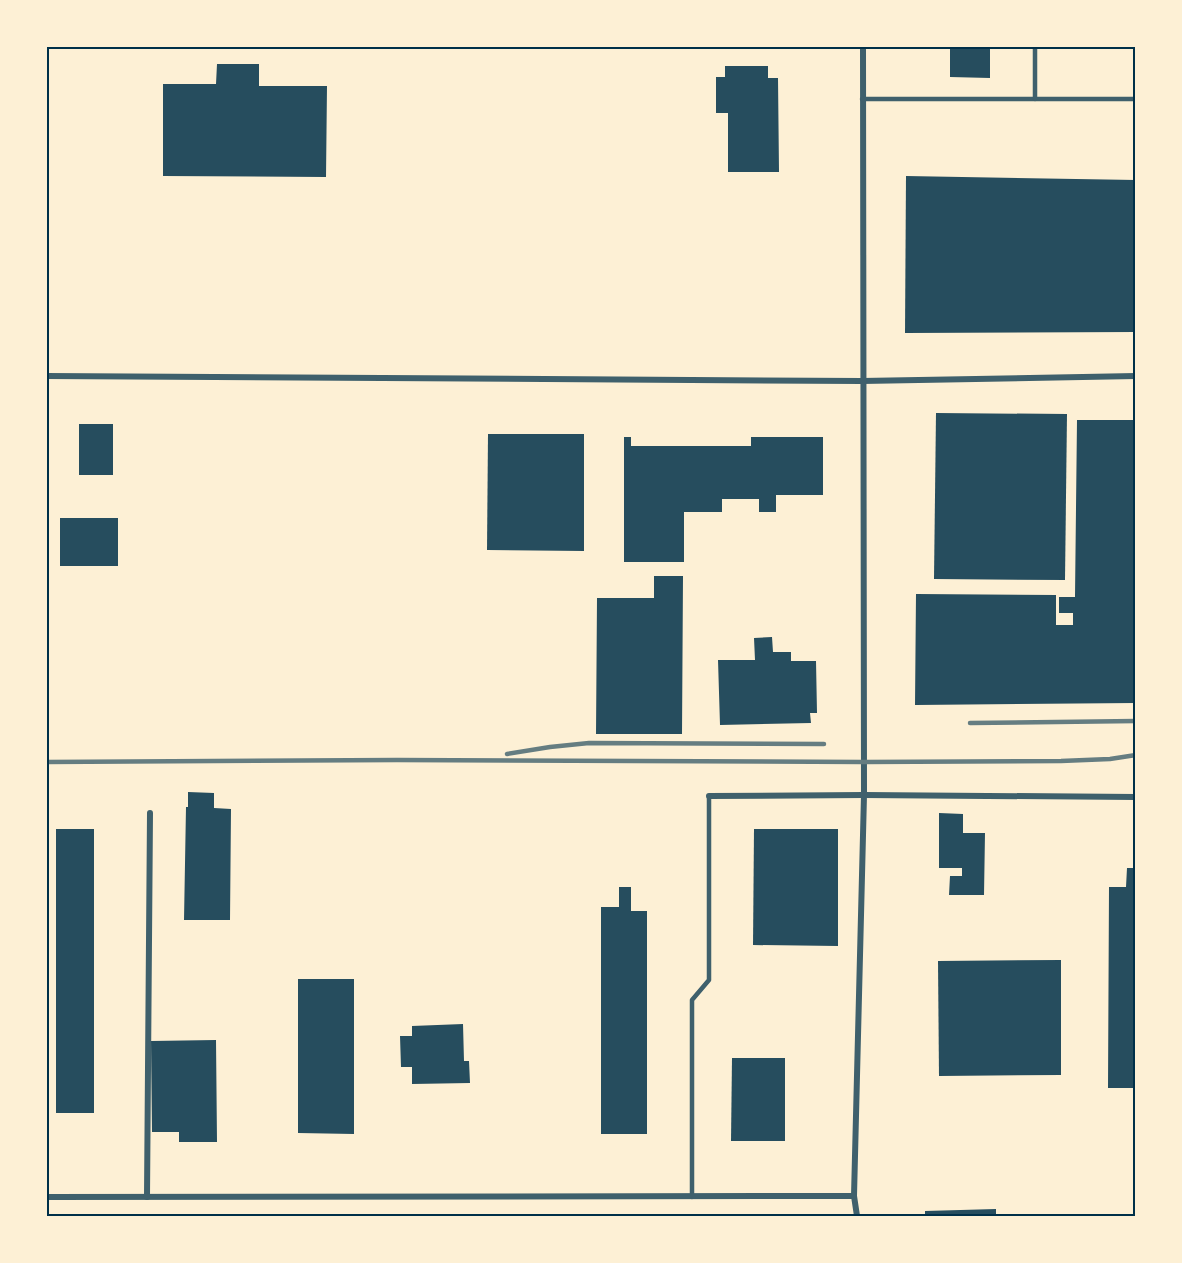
<svg xmlns="http://www.w3.org/2000/svg" width="1182" height="1263" font-family="'PT Serif',serif">
  <rect width="100%" height="100%" fill="#fdf0d5"/>
  <!-- building -->
  <g fill="#264d5e">
    <path d="M950,46h40v32l-40,-1z"/>
    <path d="M217,64h42v22h68l-1,91 -163,-1v-92h53z"/>
    <path d="M725,66h43v12h10l1,94h-51v-59h-12v-36h9z"/>
    <path d="M906,176l230,4v152l-231,1z"/>
    <path d="M936,413l131,1 -2,166 -131,-1z"/>
    <path d="M1077,420h59v283l-221,2 1,-111 140,1v30h17v-12h-14v-16h16z"/>
    <rect x="79" y="424" width="34" height="51"/>
    <path d="M488,434h96v117l-97,-1z"/>
    <path d="M624,437h7v9h120v-9h72v58h-47v17h-17v-13h-37v13h-38v50h-60z"/>
    <rect x="60" y="518" width="58" height="48"/>
    <path d="M654,576h29l-1,158h-86l1,-136h57z"/>
    <path d="M772,637l1,15h18v9h25l1,52h-7l1,10 -91,2 -2,-65h37l-1,-22z"/>
    <path d="M188,792l26,1v15l17,1 -1,111h-46l2,-113h2z"/>
    <path d="M939,813l24,1v19h22l-1,62h-35l1,-19h12v-8h-23z"/>
    <rect x="56" y="829" width="38" height="284"/>
    <path d="M754,829h84v117l-85,-1z"/>
    <path d="M1127,868h9v220h-28l1,-201h17z"/>
    <path d="M619,887h12v24h16v223h-46v-227h18z"/>
    <path d="M1061,960v115l-122,1 -1,-115z"/>
    <path d="M298,979h56v155l-56,-1z"/>
    <path d="M463,1024l1,37h5l1,22 -58,1v-17h-11l-1,-31h12v-10z"/>
    <path d="M216,1040l1,102h-38v-10h-27l-1,-91z"/>
    <path d="M732,1058h53v83h-54z"/>
    <path d="M996,1209v7h-71v-5z"/>
  </g>
  <g fill="none" stroke-linecap="round" stroke-linejoin="round">
    <!-- service -->
    <g stroke="#3f606c" stroke-width="4.5">
      <path d="M862,99h274"/>
      <path d="M1035,99v-53"/>
      <path d="M692,1197v-197l17,-20v-184"/>
    </g>
    <!-- minor -->
    <g stroke="#3f606c" stroke-width="6">
      <path d="M46,376l816,5 274,-5"/>
      <path d="M709,796l155,-1 272,2"/>
      <path d="M46,1197l808,-1"/>
      <path d="M147,1197l3,-384"/>
      <path d="M857,1216l-3,-20 10,-401 -1,-749"/>
    </g>
    <!-- rail -->
    <g stroke="#657d81" stroke-width="4.5">
      <path d="M970,723l166,-2"/>
      <path d="M507,754l43,-7 39,-4 235,1"/>
      <path d="M46,762l351,-2 467,2 197,-1 49,-2 26,-4"/>
    </g>
  </g>
  <!-- border -->
  <rect width="1182" height="1263" fill="none" stroke="#fdf0d5" stroke-width="96"/>
  <rect x="48" y="48" width="1086" height="1167" fill="none" stroke="#003049" stroke-width="2"/>
</svg>
